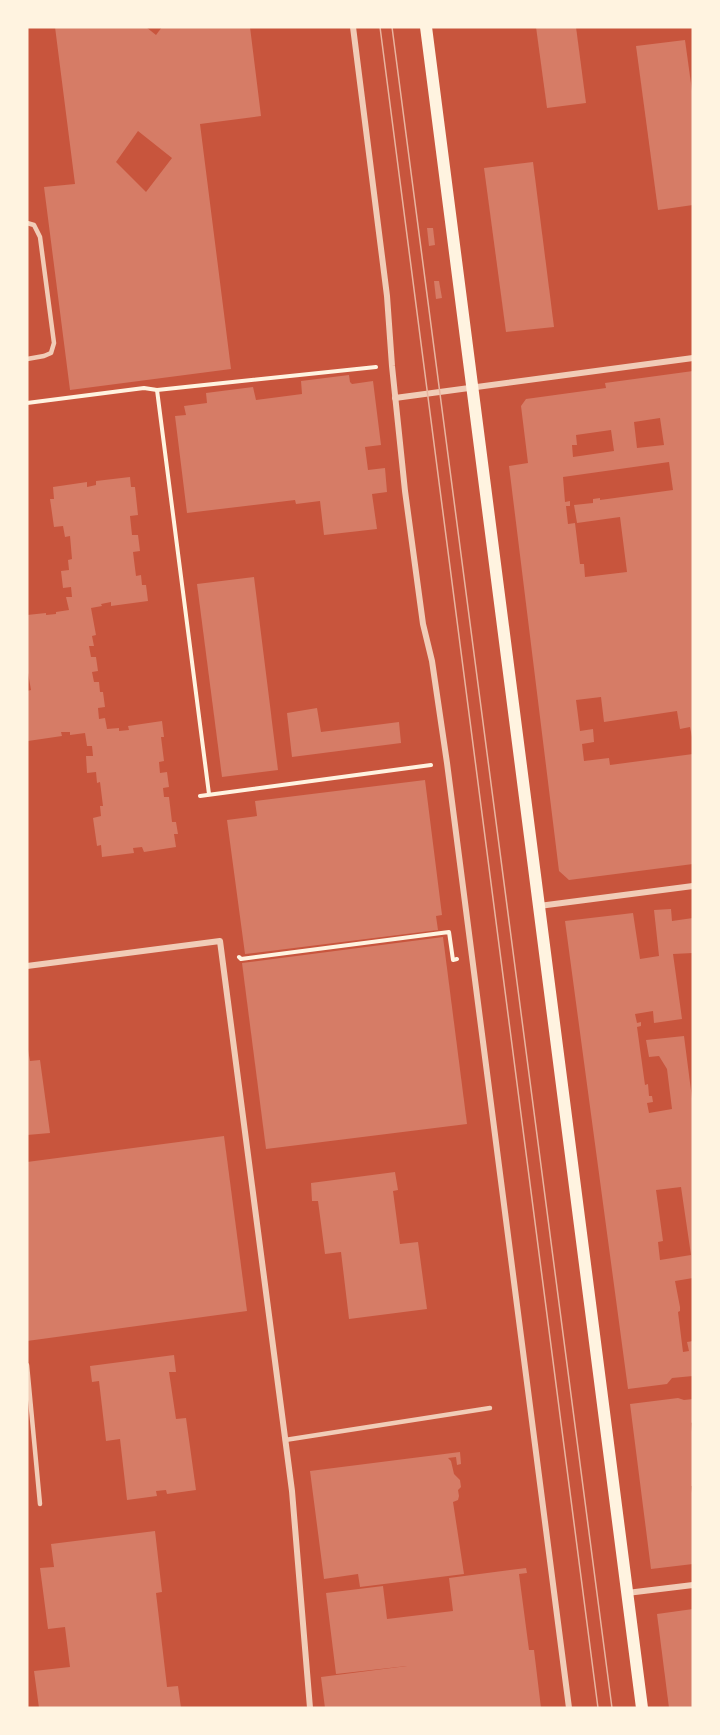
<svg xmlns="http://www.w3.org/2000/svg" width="720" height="1735" font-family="Ubuntu,sans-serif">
  <rect width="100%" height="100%" fill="#c8553d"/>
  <!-- building -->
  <g fill="#d67c66" fill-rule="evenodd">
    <path d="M55,27h91l10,8 6,-8h88l11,89 -61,8 31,245 -161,21 -26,-203 31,-3zM138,131l34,27 -26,34 -30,-30z"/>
    <path d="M536,27h40l10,76 -39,5z"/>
    <path d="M685,40l8,58v107l-35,5 -22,-164z"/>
    <path d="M533,162l21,165 -48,5 -22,-164z"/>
    <path d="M427,228h6l2,17 -6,1z"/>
    <path d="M434,281h5l3,17 -6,1z"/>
    <path d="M693,371v366h-1l-2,-10 -10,2 -3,-18 -73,11 -3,-25 -25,3 4,31 13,-2 1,13 -12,2 2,17 25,-3 1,7 83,-11v110l-124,16 -10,-9 -50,-405 19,-3 -7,-57 5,-7 80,-11 -1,-5zM660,418l4,27 -27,3 -3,-26zM611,430l3,21 -41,6 -1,-12h5l-1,-10zM669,462l4,28 -73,10v-2l-7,1v4l-19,2 3,18 43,-6 7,55 -42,5 -1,-13h-4l-5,-41 -7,1 -2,-18h4v-5l-5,1 -2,-25z"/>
    <path d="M349,375l1,7 2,2 21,-3 8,64 -16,2 3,23 17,-2 2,24 -15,2 5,35 -53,6 -4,-34 -24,3 -1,-4 -108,13 -12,-97 11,-1 -2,-9 23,-3 -1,-10 47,-6 3,13 46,-6 -1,-13z"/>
    <path d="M130,477l1,10h4l3,28 -8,1 2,19h6l2,16 -7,1 3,24 5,-1 1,10h4l2,16 -37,5v-4l-10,2 1,2 -11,2 5,27 -4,1 2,10h-5l2,11h5l2,14 -6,1 2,10h5l1,10h3l2,15 -7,1 1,11 6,-1 2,11 12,-1v3l10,-1 -1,-4 34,-5 2,16h-3l3,24 -5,1 1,11 7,-1 2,15 -6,1 1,9h5l3,25h4l2,12h-4l2,13 -32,5 -2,-5 -9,1 1,5 -32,4 -1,-12 -4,1 -4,-28 8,-2 -1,-10h3l-3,-24 -3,1 -1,-11 -9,1 -1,-17h7l-1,-10h-5l-2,-13 -15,2v-3h-9l1,4 -34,5 -1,-50 4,-1 -4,-23v-52l19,-2v2l10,-1v-2l13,-2 -3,-13h6l-1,-10 -8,1 -2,-17 8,-1 -1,-10 4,-1 -2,-23 -5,1 -2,-11 -9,1 -4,-28h4l-1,-12 34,-5v5l9,-2v-4z"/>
    <path d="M254,577l24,193 -56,7 -25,-193z"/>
    <path d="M317,708l4,24 78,-10 2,21 -109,14 -5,-44z"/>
    <path d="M425,780l17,135 -6,1 2,14 -193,24 -18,-134 30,-4 -2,-15z"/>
    <path d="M671,909l1,12 21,-3v35l-20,1 9,65 -28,4 -1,-12 -18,3 2,9 4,-1v4l-4,1 8,58 3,-1 1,12h3l1,6 -6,1 2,10 23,-4 -5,-40 -8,-13 -10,1 -3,-17 38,-4 9,70v172l-18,3 5,26v4l-2,1 5,40 6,-1 -2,-9 6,-1v35l-21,2 -5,6 -39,5 -63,-468 68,-8 7,46 19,-3 -5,-46zM681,1187l10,68 -31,5 -2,-18 5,-1 -7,-51z"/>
    <path d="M443,937l24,187 -201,25 -24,-186z"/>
    <path d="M27,1050h1l2,11 10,-1 10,73 -23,2z"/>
    <path d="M224,1136l23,175 -220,30v-179z"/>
    <path d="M395,1172l3,18 -5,1 7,53 18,-2 9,67 -78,10 -8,-67 -16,2 -7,-53h-6l-1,-18z"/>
    <path d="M174,1355l2,17h-7l7,47 10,-1 10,72 -29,4 -1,-4 -10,1 1,5 -30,4 -7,-61 -14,2 -7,-60 -7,1 -2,-16z"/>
    <path d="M678,1398l6,2 9,-1v23l-2,1 2,17v46h-2l2,14v64l-42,5 -21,-165z"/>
    <path d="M460,1452l1,12 -4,1 -1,-8 -8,1 3,3 3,13 6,6 1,7 -3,3 1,6 -1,4 -5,2 11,72 -104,13 -2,-13 -34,5 -14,-108z"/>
    <path d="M155,1531l7,61 -6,1 11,94 11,-1 3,22h-142l-5,-37 36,-4 -5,-40 -17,2 -8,-61 14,-1 -3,-23z"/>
    <path d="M526,1568l1,5 -8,1 10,76h5l7,58h-216l-4,-31 86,-11 -71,8 -10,-81 57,-7 4,33 66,-8 -4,-33z"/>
    <path d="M693,1609v99h-24l-12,-94z"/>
  </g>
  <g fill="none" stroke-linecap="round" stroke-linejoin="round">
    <!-- path -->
    <g stroke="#fff3e0" stroke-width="4">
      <path d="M157,390l52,404"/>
      <path d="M27,403l117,-15 13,2 219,-23"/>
      <path d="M200,796l231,-31"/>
      <path d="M239,957l2,2 208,-27 4,28 4,-1"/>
    </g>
    <!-- service -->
    <g stroke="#f1ccb7" stroke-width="4.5">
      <path d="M27,223l7,2 6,12 14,106 -3,10 -7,3 -17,3"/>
      <path d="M27,1365l13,139"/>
      <path d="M285,1440l205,-32"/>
    </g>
    <!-- minor -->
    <g stroke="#f1ccb7" stroke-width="6">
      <path d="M353,27l34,269 5,70 13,125 18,133 9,37 15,102 122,945"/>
      <path d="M395,398l298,-40"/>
      <path d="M539,906l154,-20"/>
      <path d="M27,966l193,-25 72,550 18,217"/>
      <path d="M627,1593l66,-8"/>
    </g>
    <!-- secondary -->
    <path stroke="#fff3e0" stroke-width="12" d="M426,27l216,1681"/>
    <!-- tram -->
    <g stroke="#e9b49f" stroke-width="1.5">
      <path d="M380,27l218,1681"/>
      <path d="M392,27l220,1681"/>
    </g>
  </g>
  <!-- border -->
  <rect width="720" height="1735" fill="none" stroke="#fff3e0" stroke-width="57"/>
</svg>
